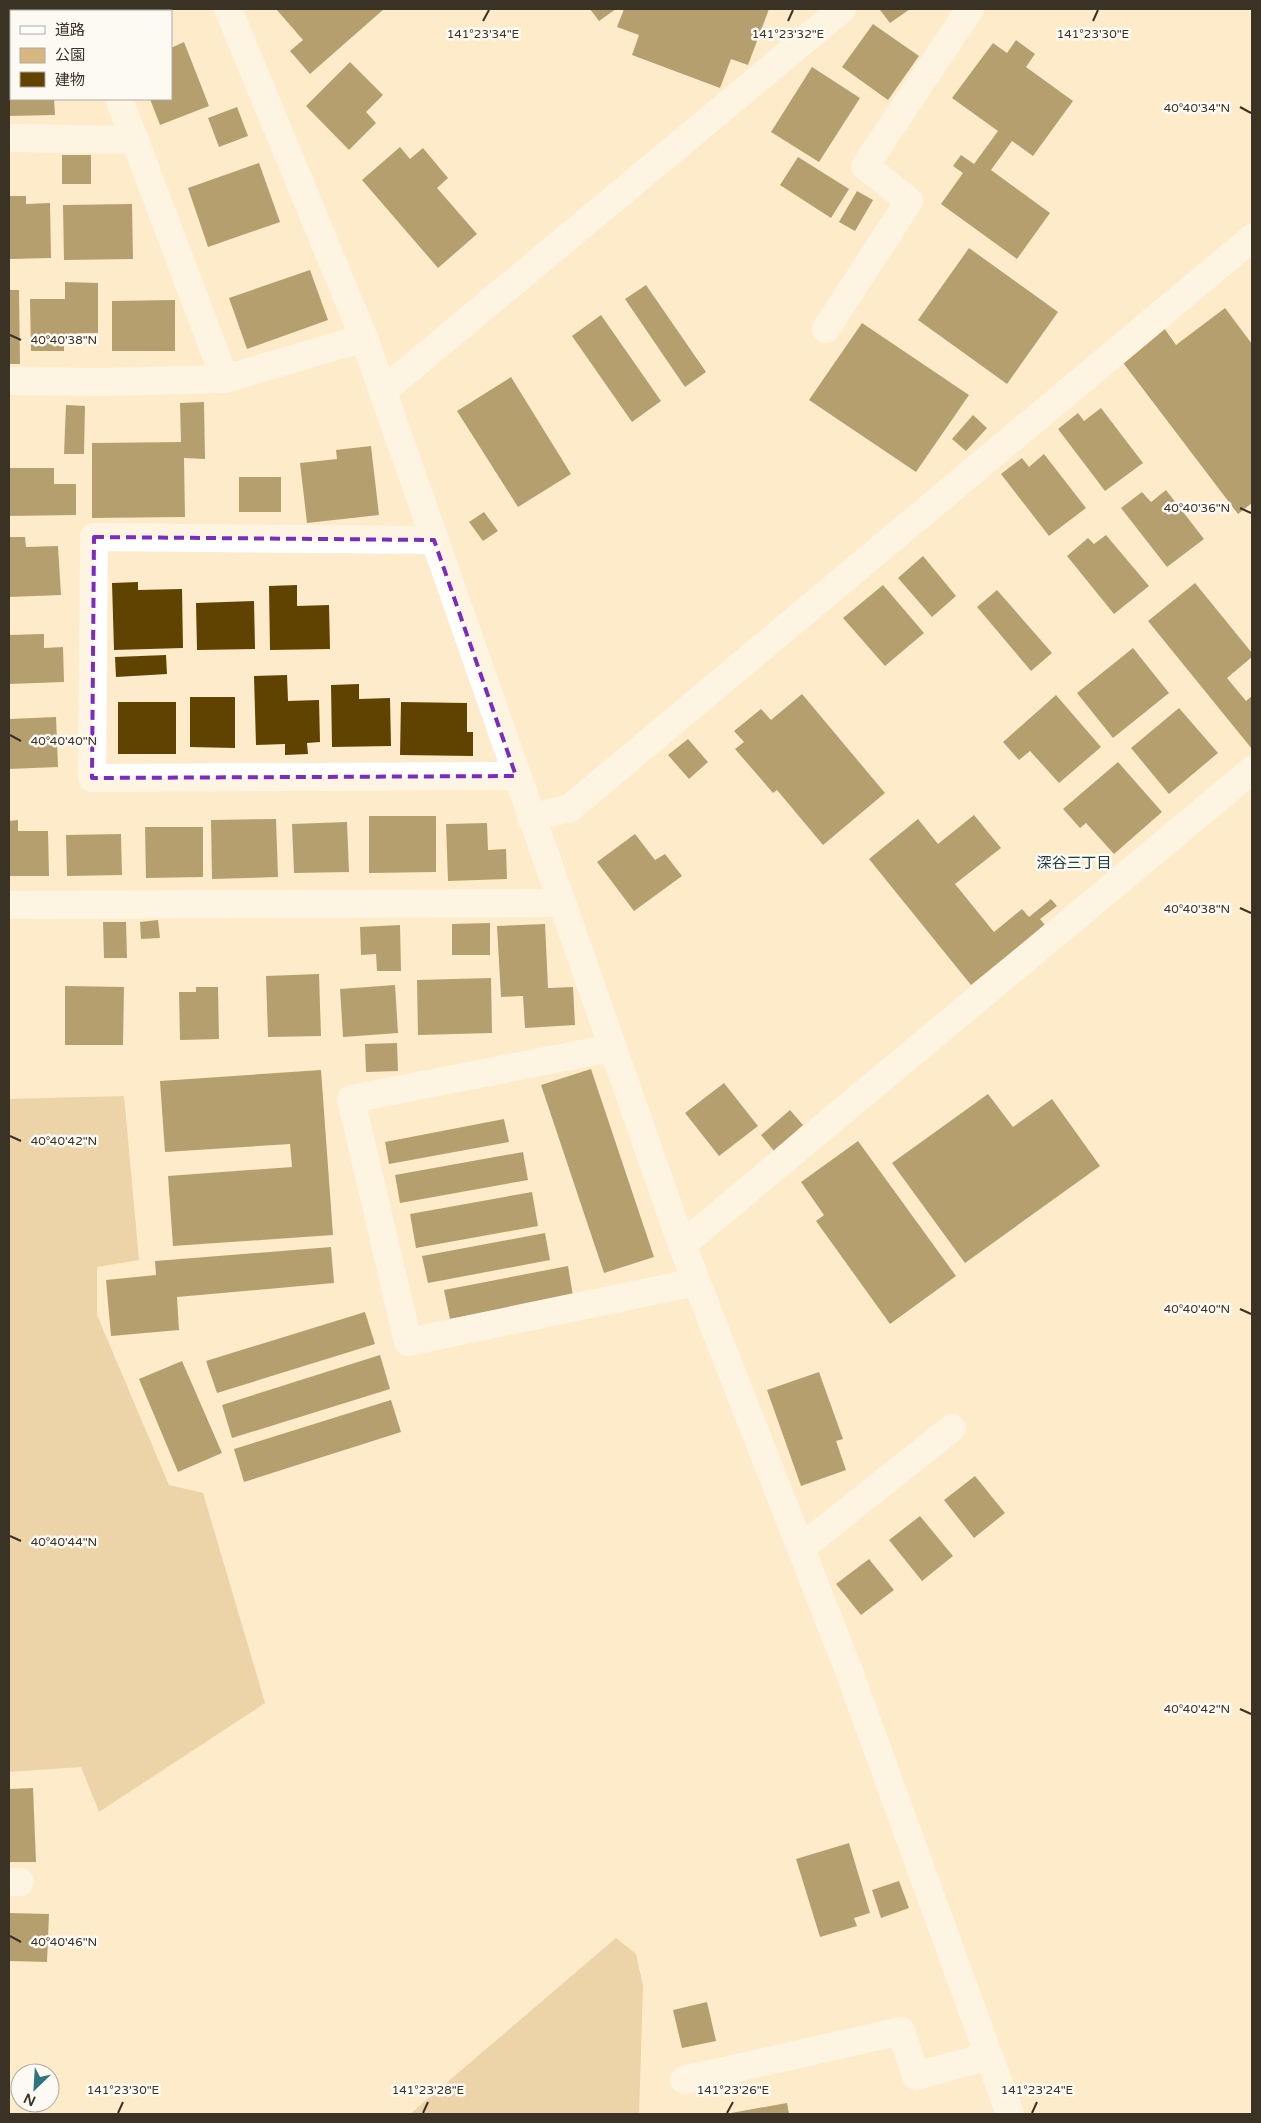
<svg xmlns="http://www.w3.org/2000/svg" width="1261" height="2123" font-family="'Varela Round','Noto Sans JP',sans-serif">
  <rect width="100%" height="100%" fill="#fdebcb"/>
  <!-- green -->
  <g fill="#d7b77f">
    <path d="M124,1096l15,164 -42,7v48l72,170 34,8 62,210 -166,109 -18,-45 -72,5v-673z"/>
    <path d="M616,1938l20,16 7,32 -4,128h-229z"/>
  </g>
  <!-- building -->
  <g fill="#604300">
    <path d="M9,9h45v2h-43v13h-2z"/>
    <path d="M276,9h108l-74,65 -20,-23 13,-11z"/>
    <path d="M590,9h26l-17,12z"/>
    <path d="M624,9h145l-21,56 -17,-6 -11,29 -88,-33 7,-20 -22,-8z"/>
    <path d="M882,9h28l-20,14 -10,-13z"/>
    <path d="M873,24l46,32 -31,44 -46,-33z"/>
    <path d="M1016,40l19,14 -9,13 47,34 -40,55 -21,-15 -21,29 59,43 -33,46 -76,-55 22,-31 -10,-7 8,-11 13,9 24,-33 -46,-33 41,-55 14,10z"/>
    <path d="M184,42l25,64 -49,19 -10,-26h21v-51z"/>
    <path d="M350,62l33,33 -17,17 10,11 -27,27 -43,-44z"/>
    <path d="M812,67l48,31 -41,64 -48,-30z"/>
    <path d="M11,71v28h43l1,16 -46,1v-44z"/>
    <path d="M237,107l11,29 -29,11 -11,-29z"/>
    <path d="M400,147l10,12 13,-11 25,30 -11,10 40,46 -39,34 -76,-88z"/>
    <rect x="62" y="155" width="29" height="29"/>
    <path d="M798,157l51,32 -18,29 -51,-33z"/>
    <path d="M259,163l21,59 -72,25 -20,-59z"/>
    <path d="M857,191l16,9 -18,31 -16,-9z"/>
    <path d="M9,196h17v8l24,-1 1,55 -42,1z"/>
    <path d="M132,204l1,55 -69,1 -1,-55z"/>
    <path d="M969,248l89,64 -51,72 -89,-64z"/>
    <path d="M310,270l18,50 -81,29 -18,-51z"/>
    <path d="M65,282l33,1v50l-34,1v17h-33l-1,-52h35z"/>
    <path d="M646,285l60,87 -21,15 -60,-88z"/>
    <path d="M9,290h10l1,74h-11z"/>
    <path d="M175,300v51h-63v-50z"/>
    <path d="M1225,308l27,36v159l-14,11 -117,-154 43,-32 12,17z"/>
    <path d="M601,315l60,86 -29,21 -60,-86z"/>
    <path d="M862,323l107,72 -53,77 -107,-72z"/>
    <path d="M511,377l60,97 -53,33 -61,-96z"/>
    <path d="M204,402l1,57 -21,-1 1,59 -93,1v-75l89,-1 -1,-39z"/>
    <path d="M66,405l19,1 -1,48h-20z"/>
    <path d="M1101,408l42,55 -38,28 -47,-62 20,-16 6,8z"/>
    <path d="M973,415l14,13 -21,23 -14,-12z"/>
    <path d="M371,446l8,69 -72,8 -7,-60 37,-4 -1,-9z"/>
    <path d="M1044,454l42,54 -37,28 -48,-62 21,-16 7,9z"/>
    <path d="M9,468h45v16h22v31l-67,1z"/>
    <rect x="239" y="477" width="42" height="35"/>
    <path d="M1166,490l38,49 -37,28 -46,-59 21,-16 9,10z"/>
    <path d="M484,512l14,19 -15,10 -14,-19z"/>
    <path d="M1106,535l43,51 -35,28 -47,-58 21,-18 6,6z"/>
    <path d="M9,537h16l1,10 32,-1 3,49 -52,2z"/>
    <path d="M923,556l33,40 -24,21 -34,-39z"/>
    <path d="M138,582v8l44,-1 1,59 -69,2 -2,-67z"/>
    <path d="M1195,583l57,70v4l-25,21 19,23 6,-5v53l-104,-128z"/>
    <path d="M297,585v21l32,-1 1,44 -60,1 -1,-64z"/>
    <path d="M883,585l41,48 -39,33 -42,-48z"/>
    <path d="M997,590l55,63 -21,18 -54,-64z"/>
    <path d="M254,601l1,48 -58,1 -1,-47z"/>
    <path d="M44,634v14l19,-1 1,35 -55,2v-49z"/>
    <path d="M1133,648l36,45 -56,45 -36,-45z"/>
    <path d="M166,655l1,19 -51,3 -1,-20z"/>
    <path d="M287,675l1,26 31,-1 1,42 -13,1 1,11 -23,1v-11l-29,1 -2,-69z"/>
    <path d="M359,684v15l31,-1 1,48 -59,1 -1,-62z"/>
    <path d="M802,694l83,99 -62,52 -46,-55 -4,3 -38,-44 9,-7 -10,-11 27,-22 10,11z"/>
    <path d="M1056,695l45,52 -42,36 -29,-32 -11,9 -16,-18z"/>
    <path d="M190,697h45v51l-45,-1z"/>
    <rect x="118" y="702" width="58" height="52"/>
    <path d="M401,702l66,1v29h6v24l-73,-1z"/>
    <path d="M1179,708l39,45 -49,41 -38,-46z"/>
    <path d="M56,717l2,50 -49,2v-50z"/>
    <path d="M688,739l20,23 -19,17 -21,-24z"/>
    <path d="M1118,762l44,50 -48,42 -28,-31 -6,5 -17,-19z"/>
    <path d="M974,815l27,33 -46,36 39,48 28,-23 7,8 22,-18 6,7 -17,13 5,6 -74,60 -102,-126 49,-40 20,25z"/>
    <path d="M369,816h67v56l-67,1z"/>
    <path d="M276,819l2,58 -66,2 -1,-59z"/>
    <path d="M18,820v11h30l1,45h-40v-55z"/>
    <path d="M347,822l2,50 -55,1 -2,-49z"/>
    <path d="M487,823l1,27 18,-1 1,30 -59,2 -2,-57z"/>
    <path d="M145,827h58v50l-57,1z"/>
    <path d="M121,834l1,41 -55,1 -1,-41z"/>
    <path d="M635,834l20,26 10,-6 17,22 -48,35 -37,-49z"/>
    <path d="M158,920l2,18 -19,1 -1,-17z"/>
    <path d="M103,922h23l1,36h-23z"/>
    <path d="M490,923v32h-38v-31z"/>
    <path d="M545,924l3,64 25,-1 2,38 -50,3 -2,-32 -22,1 -4,-71z"/>
    <path d="M400,925l1,46h-24l-1,-17 -15,1 -1,-28z"/>
    <path d="M319,974l2,62 -53,1 -2,-61z"/>
    <path d="M491,978l1,55 -74,2 -1,-55z"/>
    <path d="M395,985l3,48 -55,4 -3,-48z"/>
    <path d="M65,986l59,1 -1,58h-58z"/>
    <path d="M196,987h22l1,52 -39,1 -1,-48h17z"/>
    <path d="M397,1043l1,28 -32,1 -1,-28z"/>
    <path d="M591,1069l63,188 -50,16 -63,-188z"/>
    <path d="M321,1070l12,165 -160,11 -5,-70 124,-9 -2,-23 -125,8 -5,-71z"/>
    <path d="M724,1083l34,43 -39,30 -34,-43z"/>
    <path d="M988,1094l25,33 39,-28 48,67 -135,97 -73,-100z"/>
    <path d="M790,1110l13,15 -29,26 -13,-16z"/>
    <path d="M504,1119l5,23 -120,22 -4,-22z"/>
    <path d="M858,1141l98,135 -66,48 -74,-103 8,-6 -23,-33z"/>
    <path d="M523,1152l5,28 -128,23 -5,-28z"/>
    <path d="M532,1192l6,34 -122,22 -6,-34z"/>
    <path d="M545,1233l5,27 -122,23 -6,-27z"/>
    <path d="M331,1247l3,36 -157,14 2,33 -68,6 -5,-56 50,-5 -1,-14z"/>
    <path d="M568,1266l5,30 -123,23 -6,-29z"/>
    <path d="M365,1312l10,32 -158,49 -11,-32z"/>
    <path d="M380,1355l10,34 -158,49 -10,-33z"/>
    <path d="M182,1361l40,92 -44,19 -39,-93z"/>
    <path d="M819,1372l24,67 -7,2 10,29 -45,16 -34,-96z"/>
    <path d="M391,1400l10,32 -157,50 -10,-33z"/>
    <path d="M975,1476l30,37 -31,25 -30,-38z"/>
    <path d="M920,1516l33,40 -31,25 -33,-41z"/>
    <path d="M869,1559l25,31 -33,25 -25,-31z"/>
    <path d="M33,1788l3,74h-27v-73z"/>
    <path d="M849,1843l21,70 -16,5 3,8 -37,11 -24,-78z"/>
    <path d="M899,1881l10,27 -28,10 -9,-28z"/>
    <path d="M9,1913l40,1 -2,48 -38,-1z"/>
    <path d="M707,2002l9,39 -34,7 -9,-38z"/>
    <path d="M787,2103l2,11h-58v-1z"/>
  </g>
  <g fill="none" stroke-linecap="round" stroke-linejoin="round">
    <!-- minor -->
    <g stroke="#fff" stroke-width="28">
      <path d="M85,9l1,2"/>
      <path d="M228,9l136,329 318,907 168,429 160,440"/>
      <path d="M119,99l106,280"/>
      <path d="M9,138l126,2"/>
      <path d="M826,329l83,-128 -44,-35 105,-157"/>
      <path d="M9,381l93,1 123,-3 139,-41"/>
      <path d="M383,391l459,-382"/>
      <path d="M434,540l-340,-3 -2,241 424,-2"/>
      <path d="M531,818l39,-10 682,-570"/>
      <path d="M9,905l553,-2"/>
      <path d="M612,1048l-261,51 57,243 288,-60"/>
      <path d="M682,1245l570,-475"/>
      <path d="M801,1548l151,-120"/>
      <path d="M9,1882h11"/>
      <path d="M684,2080l217,-49 15,45 73,-20"/>
    </g>
  </g>
  <!-- marked area -->
  <path d="M0 0H1261V2123H0ZM94,537l340,3 82,236 -424,2z" fill="#fdebcb" fill-opacity=".55" fill-rule="evenodd"/>
  <path fill="none" stroke="#7b2cbf" stroke-width="4" stroke-dasharray="10 6" stroke-linejoin="round" d="M94,537l340,3 82,236 -424,2z"/>
  <!-- ticks -->
  <path fill="none" stroke="#393225" stroke-width="2" d="M483,21l6,-11M788,21l5,-11M1093,21l5,-11M1240,107l11,6M10,335l11,5M1240,508l11,5M10,735l11,6M1240,908l11,5M10,1136l11,5M1240,1309l11,5M10,1536l11,5M1240,1709l11,5M10,1936l11,6M118,2113l5,-11M423,2113l5,-11M727,2113l6,-11M1032,2113l5,-11"/>
  <g text-anchor="middle" stroke-width="5" stroke-linejoin="round" paint-order="stroke">
    <!-- neighbourhood labels -->
    <g font-size="15" fill="#1b3c41" stroke="#fdfaf3">
      <text x="1074" y="868">深谷三丁目</text>
    </g>
  </g>
  <g font-size="12" text-anchor="middle" fill="#393225" stroke="#fdfaf3" stroke-width="5" stroke-linejoin="round" paint-order="stroke">
    <text x="483" y="38">141°23'34"E</text>
    <text x="788" y="38">141°23'32"E</text>
    <text x="1093" y="38">141°23'30"E</text>
    <text x="1197" y="112">40°40'34"N</text>
    <text x="64" y="344">40°40'38"N</text>
    <text x="1197" y="512">40°40'36"N</text>
    <text x="64" y="745">40°40'40"N</text>
    <text x="1197" y="913">40°40'38"N</text>
    <text x="64" y="1145">40°40'42"N</text>
    <text x="1197" y="1313">40°40'40"N</text>
    <text x="64" y="1546">40°40'44"N</text>
    <text x="1197" y="1713">40°40'42"N</text>
    <text x="64" y="1946">40°40'46"N</text>
    <text x="123" y="2094">141°23'30"E</text>
    <text x="428" y="2094">141°23'28"E</text>
    <text x="733" y="2094">141°23'26"E</text>
    <text x="1037" y="2094">141°23'24"E</text>
  </g>
  <!-- border -->
  <rect width="1261" height="2123" fill="none" stroke="#393225" stroke-width="20"/>
  <!-- legend -->
  <rect x="10" y="10" width="162" height="90" fill="#fdfaf3" stroke="#afaaa1"/>
  <rect x="20" y="26" width="25" height="8" fill="#ffffff" stroke="#afaaa1"/>
  <text x="55" y="35" font-size="15" fill="#393225">道路</text>
  <rect x="20" y="48" width="25" height="15" fill="#d7b77f" stroke="#afaaa1"/>
  <text x="55" y="60" font-size="15" fill="#393225">公園</text>
  <rect x="20" y="72" width="25" height="15" fill="#604300" stroke="#afaaa1"/>
  <text x="55" y="85" font-size="15" fill="#393225">建物</text>
  <!-- north arrow -->
  <g transform="translate(35 2088) rotate(205)"><circle r="24" fill="#fdfaf3" stroke="#afaaa1"/>
  <path d="M0-4L9 19L0 12L-9 19Z" fill="#2d757f"/>
  <text y="-8" font-size="14" font-weight="bold" text-anchor="middle" fill="#393225">N</text>
  </g>
</svg>
